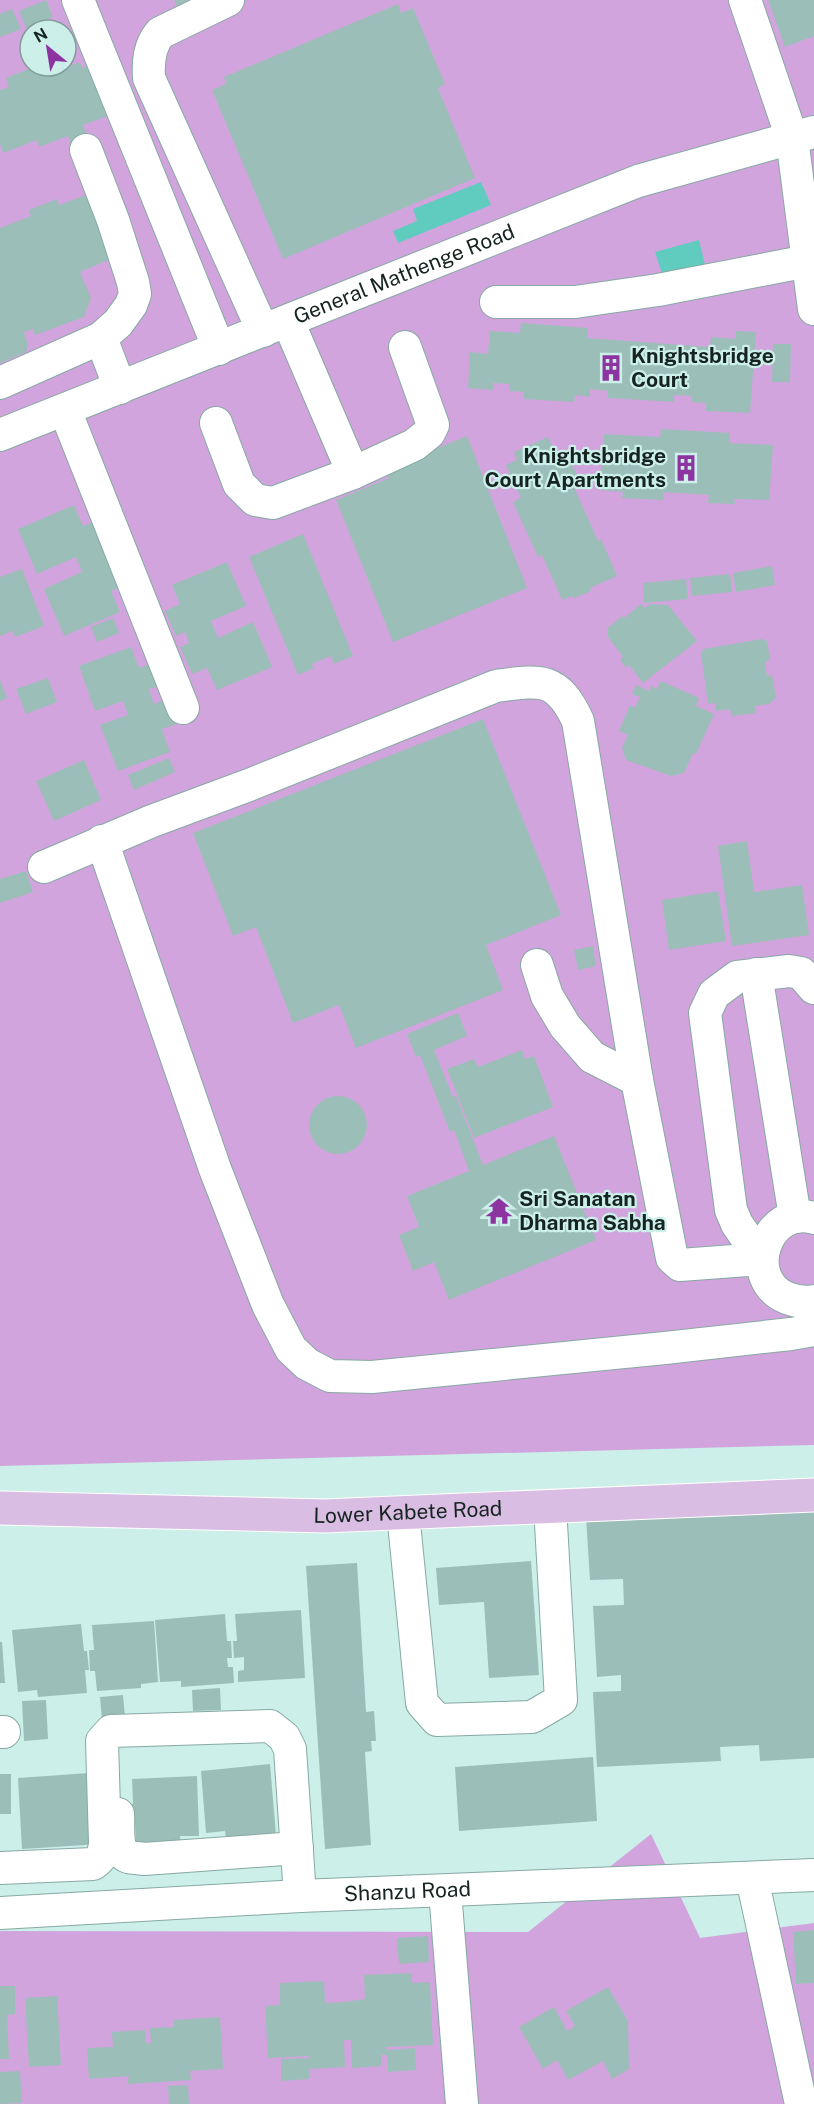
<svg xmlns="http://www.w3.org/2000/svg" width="814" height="2104" font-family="'Public Sans',sans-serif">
  <rect width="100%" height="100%" fill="#ccefea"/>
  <!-- green -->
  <g fill="#d2a4dd" fill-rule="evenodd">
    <path d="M0,0h814v1445l-814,21zM30,30h36v36h-36z"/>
    <path d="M651,1834l49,104 114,-15v181h-814v-173l528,1z"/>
  </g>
  <!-- water -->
  <g fill="#60ccc0">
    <path d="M481,182l10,23 -93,38 -5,-12 24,-10 -4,-12z"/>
    <path d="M699,240l6,25 -42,12 -8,-25z"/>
  </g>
  <!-- building -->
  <g fill="#9cbeb9">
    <path d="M46,0l7,17 -27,11 -7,-17z"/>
    <path d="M174,0h18l-15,6z"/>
    <path d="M768,0h46v36l-29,11z"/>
    <path d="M398,4l3,9 12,-5 32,76 -7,4 37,90 -192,81 -71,-169 14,-6 -2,-7z"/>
    <path d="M12,9l9,20 -21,8v-23z"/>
    <path d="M80,62l2,6 13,-4 13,52 -25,9 6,17 -16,7 -5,-13 -29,11 -2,-7 -34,13 -3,-9v-54l9,-3 -3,-9 30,-12h16l3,6z"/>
    <path d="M86,195l25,64 -31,13 11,26 -7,19 -49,18 -2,-6 -9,3 4,12 -2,8 -26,11v-135l31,-12 -2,-6 28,-11 2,6z"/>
    <path d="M521,323l67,5 -1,10 123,9 1,-10 25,2v-8l20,1 -6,81 -44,-2v-8l-14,-1v-6l-18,-1v7l-66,-4v-7l-18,-2v8l-15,-2 -1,7 -50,-3v-7l-15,-1v-7l-16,-1v7l-25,-2 2,-36 18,2 2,-23 30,2z"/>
    <path d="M773,344h18l-1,38h-18z"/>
    <path d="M661,429l69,4 -1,10 44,2 -4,55 -35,-1 1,5 -27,-1 1,-8 -45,-3 -1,8 -41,-2 1,-6 -24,-2 5,-56 56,3z"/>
    <path d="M467,436l60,152 -134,54 -57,-142 53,-22 -3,-9z"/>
    <path d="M548,437l6,14 4,-1 7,14 6,-2 9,20 -7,3 25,56 3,-2 16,37 -27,12 1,3 -17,7 -2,-2 -10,4 -20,-45 -4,2 -25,-55 8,-4 -15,-33 11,-5 -3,-8z"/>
    <path d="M74,505l9,21 21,-9 11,25 -13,6 6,14 13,-5 11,25 -21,9 9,21 -56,24 -20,-47 38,-17 -6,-15 -39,17 -19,-45z"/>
    <path d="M303,534l50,122 -19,8 -3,-8 -19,8 2,4 -16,7 -49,-118z"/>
    <path d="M227,562l19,44 -35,15 7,17 35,-16 19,45 -55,23 -10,-22 -15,6 -12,-27 9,-4 -4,-11 -9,4 -11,-25 15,-7 -8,-19z"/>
    <path d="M772,566l3,19 -39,7 -3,-19z"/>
    <path d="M22,569l22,57 -29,11 -2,-6 -13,5v-59z"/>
    <path d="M730,574l2,18 -40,4 -2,-18z"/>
    <path d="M686,579l2,20 -44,4 -1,-20z"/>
    <path d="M641,604l4,4 5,-4 18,1 29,36 -54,42 -14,-18 -3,3 -6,-8 3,-3 -15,-20v-9l14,-12 2,2z"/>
    <path d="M113,618l6,15 -22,9 -6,-15z"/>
    <path d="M762,639l5,2 3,19 -5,2 2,14 5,-1 4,23 -7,6 -14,2 1,7 -24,3 -2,-7 -14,2 -1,-8 -7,1 -7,-51 3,-4z"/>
    <path d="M131,647l8,21 15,-6 8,23 -13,4 5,15 14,-5 9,25 -15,5 8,23 -52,19 -18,-46 28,-10 -5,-14 -28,10 -16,-45z"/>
    <path d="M48,678l9,24 -31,12 -10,-25z"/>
    <path d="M0,680l7,18 -7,3z"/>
    <path d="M661,681l38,17 -3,8 18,8 -18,40 -3,-1 -9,20 -13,3 -45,-16 -4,-12 6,-13 -9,-4 11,-26 5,3 5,-11 -8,-3 4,-9 13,6 2,-5 6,3z"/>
    <path d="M483,719l78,196 -75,30 17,45 -147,58 -17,-43 -46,18 -37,-96 -23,9 -40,-103z"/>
    <path d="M169,758l6,14 -41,18 -6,-15z"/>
    <path d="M84,760l17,40 -47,21 -18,-40z"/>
    <path d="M747,841l7,51 48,-7 7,50 -77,11 -14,-100z"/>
    <path d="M26,871l7,21 -33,11v-24z"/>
    <path d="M718,891l8,50 -57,9 -7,-50z"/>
    <path d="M593,946l3,20 -18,4 -4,-20z"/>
    <path d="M458,1013l9,23 -33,14 19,47 3,-1 27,69 71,-29 42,104 -147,60 -15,-38 -21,9 -14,-36 20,-8 -12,-31 62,-25 -15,-41 -4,2 -30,-77 -4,2 -9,-23z"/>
    <path d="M522,1050l3,9 9,-3 19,51 -79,31 -27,-69 27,-10 4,8z"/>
    <circle cx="338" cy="1125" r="29"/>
    <path d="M814,1504v254l-54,3 -1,-16 -39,2 1,14 -124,6 -4,-75 28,-1v-16l-24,2 -4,-71 31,-1 -1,-26 -33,1 -4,-63z"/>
    <path d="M531,1561l8,114 -50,3 -5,-76 -45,3 -3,-37z"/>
    <path d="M357,1563l9,149 8,-1 2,30h-5l1,10 -7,1 6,93 -46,4 -19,-283z"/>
    <path d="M301,1610l4,68 -67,4v-11l6,-1v-13l-10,1 -1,-17h4l-2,-27z"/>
    <path d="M225,1614l2,27h4l1,17h-5l1,9h5l1,16 -53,4v-6l-21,1 -5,-62z"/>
    <path d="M154,1621l4,61 -17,2v4l-44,3 -2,-20h-5l-1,-21h5l-2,-25z"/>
    <path d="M81,1624l3,27h3l2,19h-4l2,23 -49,4 -1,-7 -19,2 -6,-62z"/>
    <path d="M0,1642h2l3,41h-5z"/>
    <path d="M220,1688l1,22 -28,1 -1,-21z"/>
    <path d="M123,1695l2,22 -23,2 -2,-22z"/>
    <path d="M46,1700l2,39 -24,2 -2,-40z"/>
    <path d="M593,1757l4,64 -138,10 -4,-64z"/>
    <path d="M270,1764l6,71 -50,5 -1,-9 -19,2 -5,-62z"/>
    <path d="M89,1773l12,71 -79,5 -4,-71z"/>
    <rect x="0" y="1774" width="11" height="40"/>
    <path d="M197,1776l2,60h-19l1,8 -45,2 -1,-24 -7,1 -1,-19h6l-1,-25z"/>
    <path d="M814,1930v53l-18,1 -3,-52z"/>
    <path d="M428,1936l1,26 -30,2 -2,-26z"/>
    <path d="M412,1973v10l18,-1 3,63 -47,2 1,3 28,-2 1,22 -28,2 -1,-17h-6v11l-29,2 -1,-28h-7l1,27 -36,2v10l-28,2v-22l28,-1v-2l-41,2 -3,-52 15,-1v-22l44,-2 1,22 20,-1 20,-3 -1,-24z"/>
    <path d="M0,1986h15v28l-8,1 2,44h-9z"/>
    <path d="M608,1987l20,34 1,48 -17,10 -9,-18 -35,19 -11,-20 -14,9 -24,-42 35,-20 13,24 8,-5 -9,-15z"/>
    <path d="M57,1996l4,69 -32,2 -4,-69z"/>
    <path d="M220,2017l3,52 -33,2 1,9 -64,4 2,-8 -40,3 -2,-31 26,-1 -1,-15 33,-2 1,13h5l-1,-15 24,-1v-7z"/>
    <path d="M20,2071l2,32 -22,1v-32z"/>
    <path d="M188,2085l1,19h-20l-1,-18z"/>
  </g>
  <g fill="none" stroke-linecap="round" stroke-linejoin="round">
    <defs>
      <g id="minor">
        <path d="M78,0l141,349"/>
        <path d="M228,0l-68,33c-11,13 -12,29 -11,45l114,253"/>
        <path d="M745,0l47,138 22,171"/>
        <path d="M496,302h79l83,-12 150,-29"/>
        <path d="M288,321l65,152"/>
        <path d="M101,338l19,50"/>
        <path d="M0,383l101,-45 17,-15 13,-18 4,-11 -2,-12 -20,-62 -27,-70"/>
        <path d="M65,410l118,298"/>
        <path d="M216,423l23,61 16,16 18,3 80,-30 61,-28 15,-12 4,-8 -28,-78"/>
        <path id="s1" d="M0,435l638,-254 176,-49"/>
        <path d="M102,841l113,328 53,136 23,44 16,15 23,12 42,1 293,-29 126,-14 23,-4"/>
        <path d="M44,867l108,-46 97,-36 247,-99c44,-6 61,-10 82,35l59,359 35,178 8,7 81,-6"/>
        <path d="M537,965l10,31 18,30 27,31 45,23"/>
        <path d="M756,974l39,243"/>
        <path d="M814,1218c-48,-14 -73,61 -27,80 8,3 18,5 27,3"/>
        <path d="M761,1259l-24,-35 -6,-14 -26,-197 9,-19 23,-17 52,-6 12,2 13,15"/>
        <path d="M403,1513l19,190 15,17 95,-3 29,-17 -11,-194"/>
        <path d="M0,1732h4"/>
        <path d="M118,1814c1,11 -3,38 10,43 5,1 11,1 16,2l153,-11"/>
        <path d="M0,1868l93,-4c9,-6 11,-11 12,-21l-3,-102 9,-10 159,-5 14,11 6,12 10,147"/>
        <path d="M752,1878l49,226"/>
        <path d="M445,1891l17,213"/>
        <path id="s2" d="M0,1913l300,-17 514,-21"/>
      </g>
      <g id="major">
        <path id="s3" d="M0,1508l325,8 489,-21"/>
      </g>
    </defs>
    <!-- minor casing -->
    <use href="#minor" stroke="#87a9a4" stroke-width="34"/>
    <!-- major casing -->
    <use href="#major" stroke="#fff" stroke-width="35"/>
    <!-- minor -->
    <use href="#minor" stroke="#fff" stroke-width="32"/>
    <!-- major -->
    <use href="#major" stroke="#dabde2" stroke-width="33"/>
  </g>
  <!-- icons -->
  <defs>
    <symbol id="building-bare" viewBox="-9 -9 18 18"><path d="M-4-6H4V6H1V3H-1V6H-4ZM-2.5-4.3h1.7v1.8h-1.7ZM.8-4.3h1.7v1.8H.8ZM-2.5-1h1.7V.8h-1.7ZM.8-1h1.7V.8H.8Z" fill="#8d34a1" stroke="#ccefea" stroke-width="2.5" paint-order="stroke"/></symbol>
    <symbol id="temple-bare" viewBox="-9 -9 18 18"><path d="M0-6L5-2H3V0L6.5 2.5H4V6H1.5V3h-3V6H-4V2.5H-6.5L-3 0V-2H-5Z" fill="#8d34a1" stroke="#ccefea" stroke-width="2.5" paint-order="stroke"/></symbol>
  </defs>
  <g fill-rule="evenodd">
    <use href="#building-bare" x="592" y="349" width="38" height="38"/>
    <use href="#building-bare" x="667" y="449" width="38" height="38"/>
    <use href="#temple-bare" x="480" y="1192" width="38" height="38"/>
  </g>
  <g text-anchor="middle" stroke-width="4.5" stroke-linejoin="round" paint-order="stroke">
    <!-- street labels -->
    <g font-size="21" fill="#152321" stroke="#ccefea">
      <text dy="7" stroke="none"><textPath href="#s1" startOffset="435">General Mathenge Road</textPath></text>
      <text dy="7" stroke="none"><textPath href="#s3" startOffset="408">Lower Kabete Road</textPath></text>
      <text dy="7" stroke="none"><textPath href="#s2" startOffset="408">Shanzu Road</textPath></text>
    </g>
    <!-- poi labels -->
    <g font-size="21" font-weight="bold" fill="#152321" stroke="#ccefea" text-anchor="start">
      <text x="631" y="363">Knightsbridge<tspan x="631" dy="24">Court</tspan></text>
      <text x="666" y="463" text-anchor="end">Knightsbridge<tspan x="666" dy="24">Court Apartments</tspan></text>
      <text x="519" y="1206">Sri Sanatan<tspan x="519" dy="24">Dharma Sabha</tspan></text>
    </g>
  </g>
  <!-- north arrow -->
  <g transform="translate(48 48) rotate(330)"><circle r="28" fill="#ccefea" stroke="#839d9a" stroke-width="1.5"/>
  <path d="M0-4.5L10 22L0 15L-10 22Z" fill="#8d34a1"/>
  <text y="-9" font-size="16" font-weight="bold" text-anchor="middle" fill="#152321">N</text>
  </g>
</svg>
